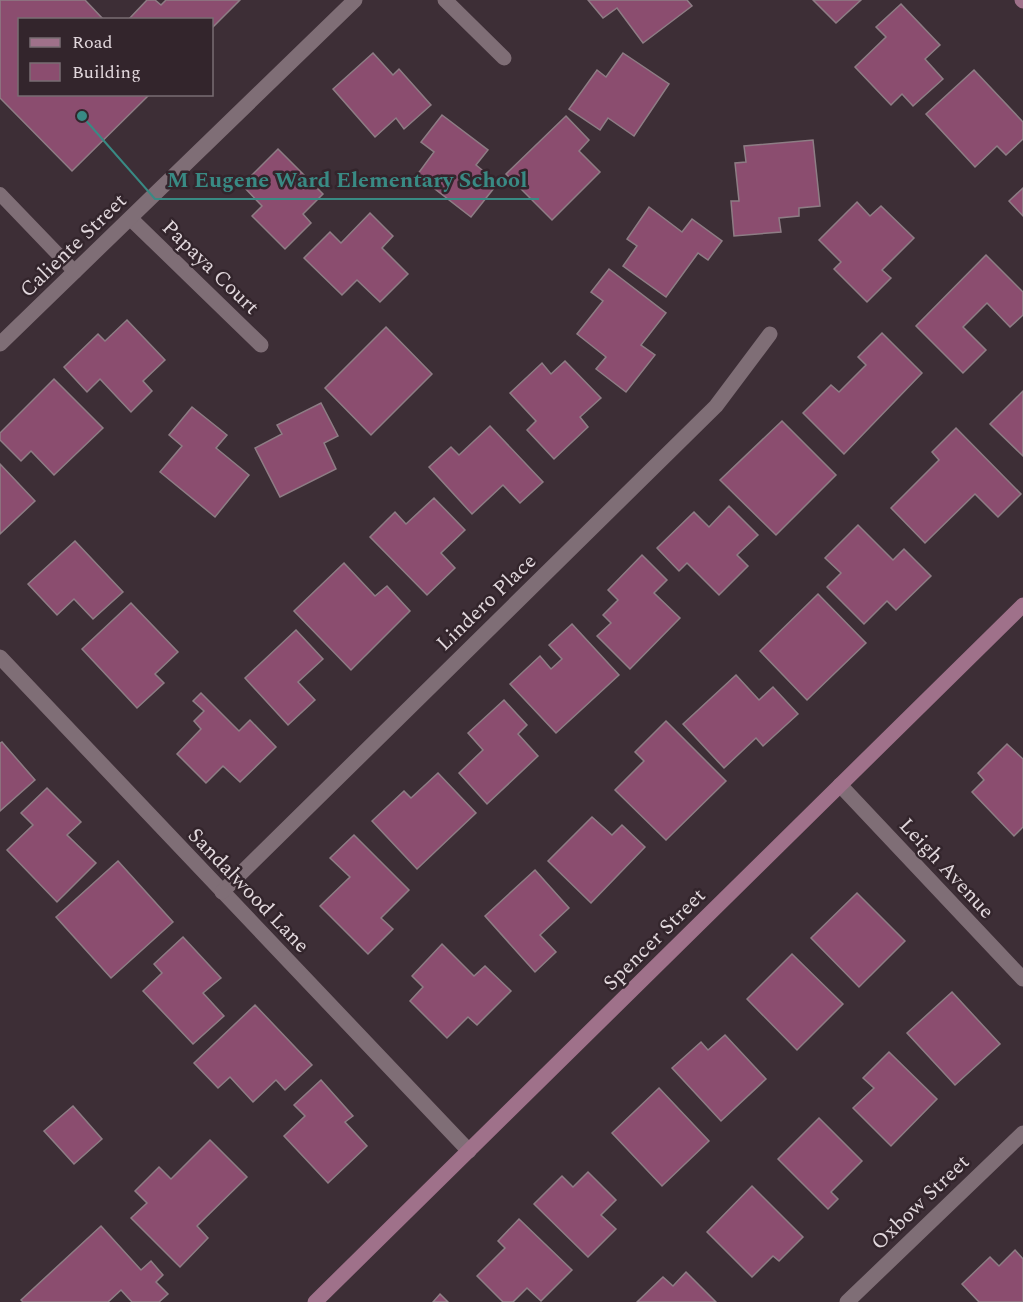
<svg xmlns="http://www.w3.org/2000/svg" width="1023" height="1302" font-family="Spectral,serif">
  <rect width="100%" height="100%" fill="#3d2e36"/>
  <!-- building -->
  <g fill="#8b4d6f" stroke="#8e7d85" stroke-width="1.5">
    <path d="M0,0h85l19,20h-84v74h130l-78,77 -72,-73z"/>
    <path d="M147,0h8l6,5 5,-5h74l-28,28v-8h-84z"/>
    <path d="M588,0h99l5,6 -49,37 -26,-35 -14,10z"/>
    <path d="M813,0h48l-25,23z"/>
    <path d="M901,4l39,41 -15,14 18,20 -30,27 -11,-12 -11,11 -36,-38 31,-30 -10,-10z"/>
    <path d="M373,53l20,22 6,-6 32,36 -27,24 -8,-11 -21,19 -42,-48z"/>
    <path d="M623,53l46,31 -35,52 -26,-18 -8,12 -31,-21 28,-39 9,7z"/>
    <path d="M974,70l49,52v17l-17,16 -9,-9 -22,21 -49,-53z"/>
    <path d="M442,115l46,35 -12,15 22,18 -27,34 -54,-42 17,-23 -13,-10z"/>
    <path d="M566,116l23,24 -10,11 21,21 -48,48 -46,-46z"/>
    <path d="M813,140l7,66 -21,2v8l-20,2 2,14 -47,4 -3,-35h8l-4,-38 11,-1 -2,-16z"/>
    <path d="M278,149l45,45 -20,20 8,9 -26,26 -33,-33 10,-10 -20,-21z"/>
    <path d="M1023,188v28l-14,-15z"/>
    <path d="M857,202l13,14 11,-10 33,32 -32,32 9,8 -24,24 -33,-33 7,-7 -22,-22z"/>
    <path d="M649,207l33,25 10,-13 30,22 -14,19 -10,-7 -32,44 -43,-31 14,-20 -10,-7z"/>
    <path d="M370,213l23,23 -11,12 26,26 -28,28 -23,-22 -15,15 -38,-37 26,-26 11,11z"/>
    <path d="M986,255l37,37v23l-13,12 -23,-24 -24,24 23,23 -23,23 -47,-47z"/>
    <path d="M609,269l57,44 -25,32 14,10 -29,37 -30,-23 10,-12 -29,-23 26,-33 -12,-9z"/>
    <path d="M127,320l38,40 -22,21 9,10 -21,21 -31,-33 -13,13 -23,-25 34,-33 7,7z"/>
    <path d="M386,327l46,47 -61,61 -46,-47z"/>
    <path d="M882,333l40,40 -78,81 -41,-41 28,-28 8,7 27,-27 -8,-8z"/>
    <path d="M565,361l36,37 -21,19 8,10 -34,32 -27,-29 9,-9 -26,-28 32,-30 9,11z"/>
    <path d="M54,379l49,49 -49,47 -23,-24 -10,10 -21,-21v-7z"/>
    <path d="M1023,391v65l-33,-32z"/>
    <path d="M321,403l17,33 -14,7 12,26 -56,28 -25,-49 27,-14 -5,-9z"/>
    <path d="M192,407l35,28 -11,13 33,27 -34,42 -55,-45 22,-26 -13,-11z"/>
    <path d="M782,421l54,54 -60,60 -56,-55z"/>
    <path d="M490,426l53,56 -23,21 -17,-18 -31,29 -43,-47 22,-20 8,8z"/>
    <path d="M956,428l65,66 -23,23 -23,-23 -50,49 -34,-35 48,-48 -7,-8z"/>
    <path d="M0,464l35,37 -35,33z"/>
    <path d="M434,498l31,32 -24,23 14,15 -28,27 -57,-58 25,-25 11,12z"/>
    <path d="M729,506l29,29 -21,20 11,11 -29,29 -32,-32 -8,8 -22,-23 37,-36 15,15z"/>
    <path d="M858,525l35,35 11,-11 27,27 -35,34 -9,-9 -23,23 -37,-37 14,-14 -16,-15z"/>
    <path d="M75,541l48,51 -30,27 -19,-20 -17,16 -29,-31z"/>
    <path d="M642,555l25,25 -13,13 26,25 -50,51 -33,-33 14,-13 -8,-8 15,-15 -10,-10z"/>
    <path d="M344,563l31,33 12,-10 23,25 -59,59 -57,-59z"/>
    <path d="M818,594l48,49 -59,57 -47,-49z"/>
    <path d="M131,603l47,49 -23,22 9,9 -27,25 -55,-59z"/>
    <path d="M572,624l47,51 -63,58 -46,-49 30,-28 11,13 11,-10 -13,-14z"/>
    <path d="M296,630l27,29 -25,23 17,18 -27,25 -43,-47z"/>
    <path d="M736,675l23,25 14,-13 25,27 -35,32 -7,-8 -32,30 -41,-44z"/>
    <path d="M201,693l38,38 11,-11 26,27 -36,35 -17,-16 -17,17 -29,-29 24,-25 -7,-8 10,-10 -11,-10z"/>
    <path d="M504,700l23,25 -9,9 20,22 -51,48 -28,-31 24,-23 -15,-17z"/>
    <path d="M666,721l60,60 -60,59 -51,-50 29,-29 -9,-9z"/>
    <path d="M2,742l33,38 -35,31v-68z"/>
    <path d="M1007,744l16,15v68l-9,9 -42,-44 12,-12 -6,-7z"/>
    <path d="M438,773l38,40 -59,56 -45,-48 32,-30 7,7z"/>
    <path d="M47,788l34,34 -14,13 29,28 -39,39 -50,-52 26,-25 -12,-12z"/>
    <path d="M592,817l20,18 10,-10 23,22 -54,56 -43,-42z"/>
    <path d="M354,835l55,55 -28,28 12,11 -25,25 -48,-48 30,-29 -20,-19z"/>
    <path d="M118,861l55,61 -62,56 -55,-61z"/>
    <path d="M535,870l34,38 -29,27 16,17 -21,20 -50,-56z"/>
    <path d="M857,893l48,48 -46,46 -48,-49z"/>
    <path d="M183,937l38,41 -18,15 21,23 -31,28 -50,-53 19,-18 -8,-9z"/>
    <path d="M442,944l32,32 11,-10 26,25 -34,34 -9,-8 -21,21 -37,-37 13,-14 -11,-11z"/>
    <path d="M792,954l51,50 -46,46 -50,-51z"/>
    <path d="M952,992l48,52 -45,41 -48,-52z"/>
    <path d="M255,1005l57,60 -27,25 -9,-10 -23,22 -23,-25 -12,11 -24,-25z"/>
    <path d="M725,1035l41,44 -45,42 -49,-53 29,-26 7,8z"/>
    <path d="M889,1052l48,47 -46,47 -38,-38 21,-20 -11,-10z"/>
    <path d="M321,1080l32,36 -8,6 22,24 -39,37 -44,-47 21,-20 -11,-11z"/>
    <path d="M659,1088l50,53 -47,45 -50,-53z"/>
    <path d="M73,1106l29,33 -28,25 -30,-33z"/>
    <path d="M819,1118l43,43 -31,31 7,7 -10,10 -50,-50z"/>
    <path d="M210,1140l37,37 -50,49 11,12 -28,29 -49,-49 16,-15 -12,-12 24,-24 12,12z"/>
    <path d="M588,1172l28,28 -15,15 15,14 -28,28 -54,-53 28,-28 11,11z"/>
    <path d="M752,1186l51,51 -24,24 -6,-5 -21,21 -45,-45z"/>
    <path d="M519,1219l53,51 -31,31 -14,-13 -14,14h-10l-26,-26 28,-28 -7,-7z"/>
    <path d="M101,1226l40,44 10,-9 12,14 -7,7 12,12 -9,8h-27l-11,-12 -13,12h-85l-2,-2z"/>
    <path d="M1015,1250l8,9v43h-44l-17,-18 28,-27 9,9z"/>
    <path d="M686,1272l30,30h-79l26,-25 10,9z"/>
    <path d="M440,1294l8,8h-15z"/>
  </g>
  <g fill="none" stroke-linecap="round" stroke-linejoin="round">
    <!-- lane -->
    <path stroke="#7f6e76" stroke-width="14" d="M0,194l75,78"/>
    <!-- street -->
    <g stroke="#7f6e76" stroke-width="15">
      <path d="M445,0l59,58"/>
      <path d="M131,219l130,126"/>
      <path d="M0,344l355,-344"/>
      <path d="M0,657l469,494"/>
      <path d="M840,785l183,194"/>
      <path d="M222,892l494,-486 54,-72"/>
      <path d="M847,1302l176,-169"/>
    </g>
    <!-- secondary -->
    <g stroke="#9f718a" stroke-width="15">
      <path d="M1022,0l1,1"/>
      <path d="M315,1302l708,-697"/>
    </g>
  </g>
  <g text-anchor="middle" stroke-width="5" stroke-linejoin="round" paint-order="stroke">
    <!-- street labels -->
    <g font-size="21" fill="#e2d8dd" stroke="#33252c">
      <text transform="translate(73 245) rotate(-44)" y="7">Caliente Street</text>
      <text transform="translate(211 267) rotate(44)" y="7">Papaya Court</text>
      <text transform="translate(486 602) rotate(-44)" y="7">Lindero Place</text>
      <text transform="translate(947 868) rotate(47)" y="7">Leigh Avenue</text>
      <text transform="translate(249 890) rotate(46)" y="7">Sandalwood Lane</text>
      <text transform="translate(654 939) rotate(-45)" y="7">Spencer Street</text>
      <text transform="translate(920 1202) rotate(-44)" y="7">Oxbow Street</text>
    </g>
  </g>
  <!-- callouts -->
  <path fill="none" stroke="#398a84" stroke-width="2" d="M82 116L155 199H539"/>
  <circle fill="#398a84" stroke="#33252c" stroke-width="2" cx="82" cy="116" r="6"/>
  <g font-size="22" text-anchor="middle" font-weight="bold" fill="#398a84" stroke="#33252c" stroke-width="5" stroke-linejoin="round" paint-order="stroke">
    <text x="347" y="187">M Eugene Ward Elementary School</text>
  </g>
  <!-- legend -->
  <rect x="18" y="18" width="195" height="78" fill="#33252c" stroke="#796d73" stroke-width="1.5"/>
  <rect x="30" y="38" width="30" height="9" fill="#9f718a" stroke="#796d73" stroke-width="1.5"/>
  <text x="72" y="48" font-size="18" fill="#e2d8dd">Road</text>
  <rect x="30" y="63" width="30" height="18" fill="#8b4d6f" stroke="#796d73" stroke-width="1.5"/>
  <text x="72" y="78" font-size="18" fill="#e2d8dd">Building</text>
</svg>
